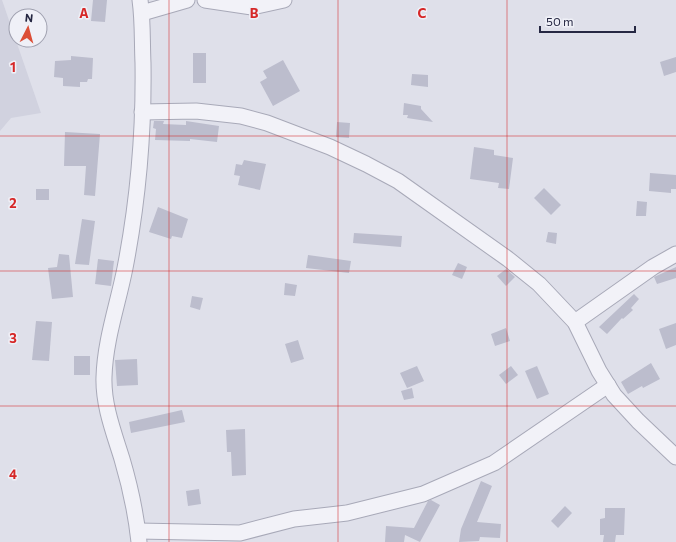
<svg xmlns="http://www.w3.org/2000/svg" width="676" height="542" font-family="Commissioner,sans-serif">
  <rect width="100%" height="100%" fill="#dfe0ea"/>
  <!-- built -->
  <path fill="#d1d2df" d="M0,0h2l39,113 -30,5 -11,13z"/>
  <!-- building -->
  <g fill="#bcbdcd">
    <path d="M93,0h14l-2,22 -14,-1z"/>
    <rect x="193" y="53" width="13" height="30"/>
    <path d="M71,56l22,2 -1,21h-4l-1,3h-7v5l-17,-1v-8l-9,-1 1,-16 16,-1z"/>
    <path d="M676,57v15l-12,4 -4,-14z"/>
    <path d="M283,60l17,31 -27,15 -13,-24 7,-4 -4,-7z"/>
    <path d="M412,74l16,1v12l-17,-2z"/>
    <path d="M404,103l17,3v3l12,13 -26,-4 1,-3h-5z"/>
    <path d="M154,121h10l-1,3 23,1v-4l33,5 -2,16 -27,-3v2l-35,-1 1,-11 -3,-1z"/>
    <path d="M337,122l13,1 -1,15 -13,-1z"/>
    <path d="M65,132l35,2 -5,62 -11,-1 2,-29h-22z"/>
    <path d="M474,147l20,3v5l19,3 -4,31 -11,-1 1,-5 -29,-4z"/>
    <path d="M244,160l22,4 -6,26 -22,-5 2,-9 -6,-1 2,-11 6,1z"/>
    <path d="M650,173l26,2v14h-5v4l-22,-2z"/>
    <path d="M544,188l17,17 -10,10 -17,-17z"/>
    <rect x="36" y="189" width="13" height="11"/>
    <path d="M637,201l10,1 -1,14h-10z"/>
    <path d="M158,207l30,12 -6,19 -10,-2 -1,3 -22,-7z"/>
    <path d="M82,219l13,2 -6,44 -14,-1z"/>
    <path d="M548,232l9,1 -1,11 -10,-2z"/>
    <path d="M354,233l48,3 -1,11 -48,-4z"/>
    <path d="M59,254l10,1 4,42 -21,2 -4,-31 9,-1z"/>
    <path d="M308,255l43,6 -2,12 -43,-5z"/>
    <path d="M98,259l16,2 -3,25 -16,-2z"/>
    <path d="M458,263l9,4 -5,12 -10,-4z"/>
    <path d="M676,267v11l-19,6 -3,-7z"/>
    <path d="M506,269l9,8 -9,9 -9,-10z"/>
    <path d="M285,283l12,2 -2,11 -11,-1z"/>
    <path d="M634,294l5,5 -8,9 2,2 -10,9 -1,-1 -15,16 -8,-7z"/>
    <path d="M192,296l11,2 -3,12 -10,-3z"/>
    <path d="M36,321l16,1 -3,39 -17,-1z"/>
    <path d="M676,323v22l-10,4 -7,-20z"/>
    <path d="M506,328l4,13 -15,5 -4,-12z"/>
    <path d="M298,340l6,19 -13,4 -6,-19z"/>
    <rect x="74" y="356" width="16" height="19"/>
    <path d="M137,359l1,26 -21,1 -2,-26z"/>
    <path d="M651,363l9,16 -17,9 -1,-2 -14,8 -7,-12z"/>
    <path d="M417,366l7,15 -17,7 -7,-15z"/>
    <path d="M511,366l7,9 -12,9 -7,-9z"/>
    <path d="M537,366l12,28 -12,5 -12,-28z"/>
    <path d="M412,388l2,10 -10,2 -3,-9z"/>
    <path d="M182,410l3,12 -54,11 -2,-11z"/>
    <path d="M245,429l1,46 -14,1 -1,-24h-4l-1,-22z"/>
    <path d="M481,481l11,5 -15,36 24,2 -1,14 -20,-1 -1,4 -20,1 2,-13z"/>
    <path d="M199,489l2,15 -13,2 -2,-15z"/>
    <path d="M431,500l9,5 -20,37 -15,-7 -1,7h-19l1,-16 28,2 14,-27z"/>
    <path d="M565,506l7,7 -14,15 -7,-7z"/>
    <path d="M605,508h20l-1,27h-8l-1,7h-12l1,-7h-4v-16l5,-1z"/>
  </g>
  <g fill="none" stroke-linecap="round" stroke-linejoin="round">
    <defs>
      <g id="minor">
        <path d="M205,0l47,7 32,-7"/>
        <path d="M142,13l45,-13"/>
        <path d="M142,112l54,-1 45,5 26,7 63,24 36,17 32,17 110,78 31,25 36,38 24,49 15,24 24,26 38,36"/>
        <path d="M575,322l78,-55 23,-13"/>
        <path d="M138,531l102,2 54,-14 53,-6 76,-19 71,-31 114,-78"/>
        <path d="M139,542c-3,-28 -9,-56 -17,-83 -8,-26 -19,-54 -18,-82 1,-37 14,-73 21,-109 13,-67 19,-136 18,-205 -1,-21 0,-42 -3,-63"/>
      </g>
    </defs>
    <!-- minor casing -->
    <use href="#minor" stroke="#a8a9b8" stroke-width="17"/>
    <!-- minor -->
    <use href="#minor" stroke="#f2f2f8" stroke-width="15"/>
  </g>
  <!-- grid -->
  <path fill="none" stroke="#d62828" stroke-width="1" stroke-opacity="0.55" d="M169,0v542M338,0v542M507,0v542M0,136h676M0,271h676M0,406h676"/>
  <g font-size="13" text-anchor="middle" font-weight="bold" fill="#d62828" stroke="#eff0f7" stroke-width="3" stroke-linejoin="round" paint-order="stroke">
    <text x="84" y="18">A</text>
    <text x="254" y="18">B</text>
    <text x="422" y="18">C</text>
    <text x="13" y="72">1</text>
    <text x="13" y="208">2</text>
    <text x="13" y="343">3</text>
    <text x="13" y="479">4</text>
  </g>
  <!-- north arrow -->
  <g transform="translate(28 28) rotate(6)"><circle r="19" fill="#eff0f7" stroke="#9fa0af"/>
  <path d="M0-3L7 15L0 10L-7 15Z" fill="#dc4e37"/>
  <text y="-6" font-size="11" font-weight="bold" text-anchor="middle" fill="#262843">N</text>
  </g>
  <!-- scale -->
  <path d="M540 26v6h95v-6" fill="none" stroke="#262843" stroke-width="2"/>
  <text x="546" y="26" font-size="12" fill="#262843" stroke="#eff0f7" stroke-width="3" paint-order="stroke">50 m</text>
</svg>
